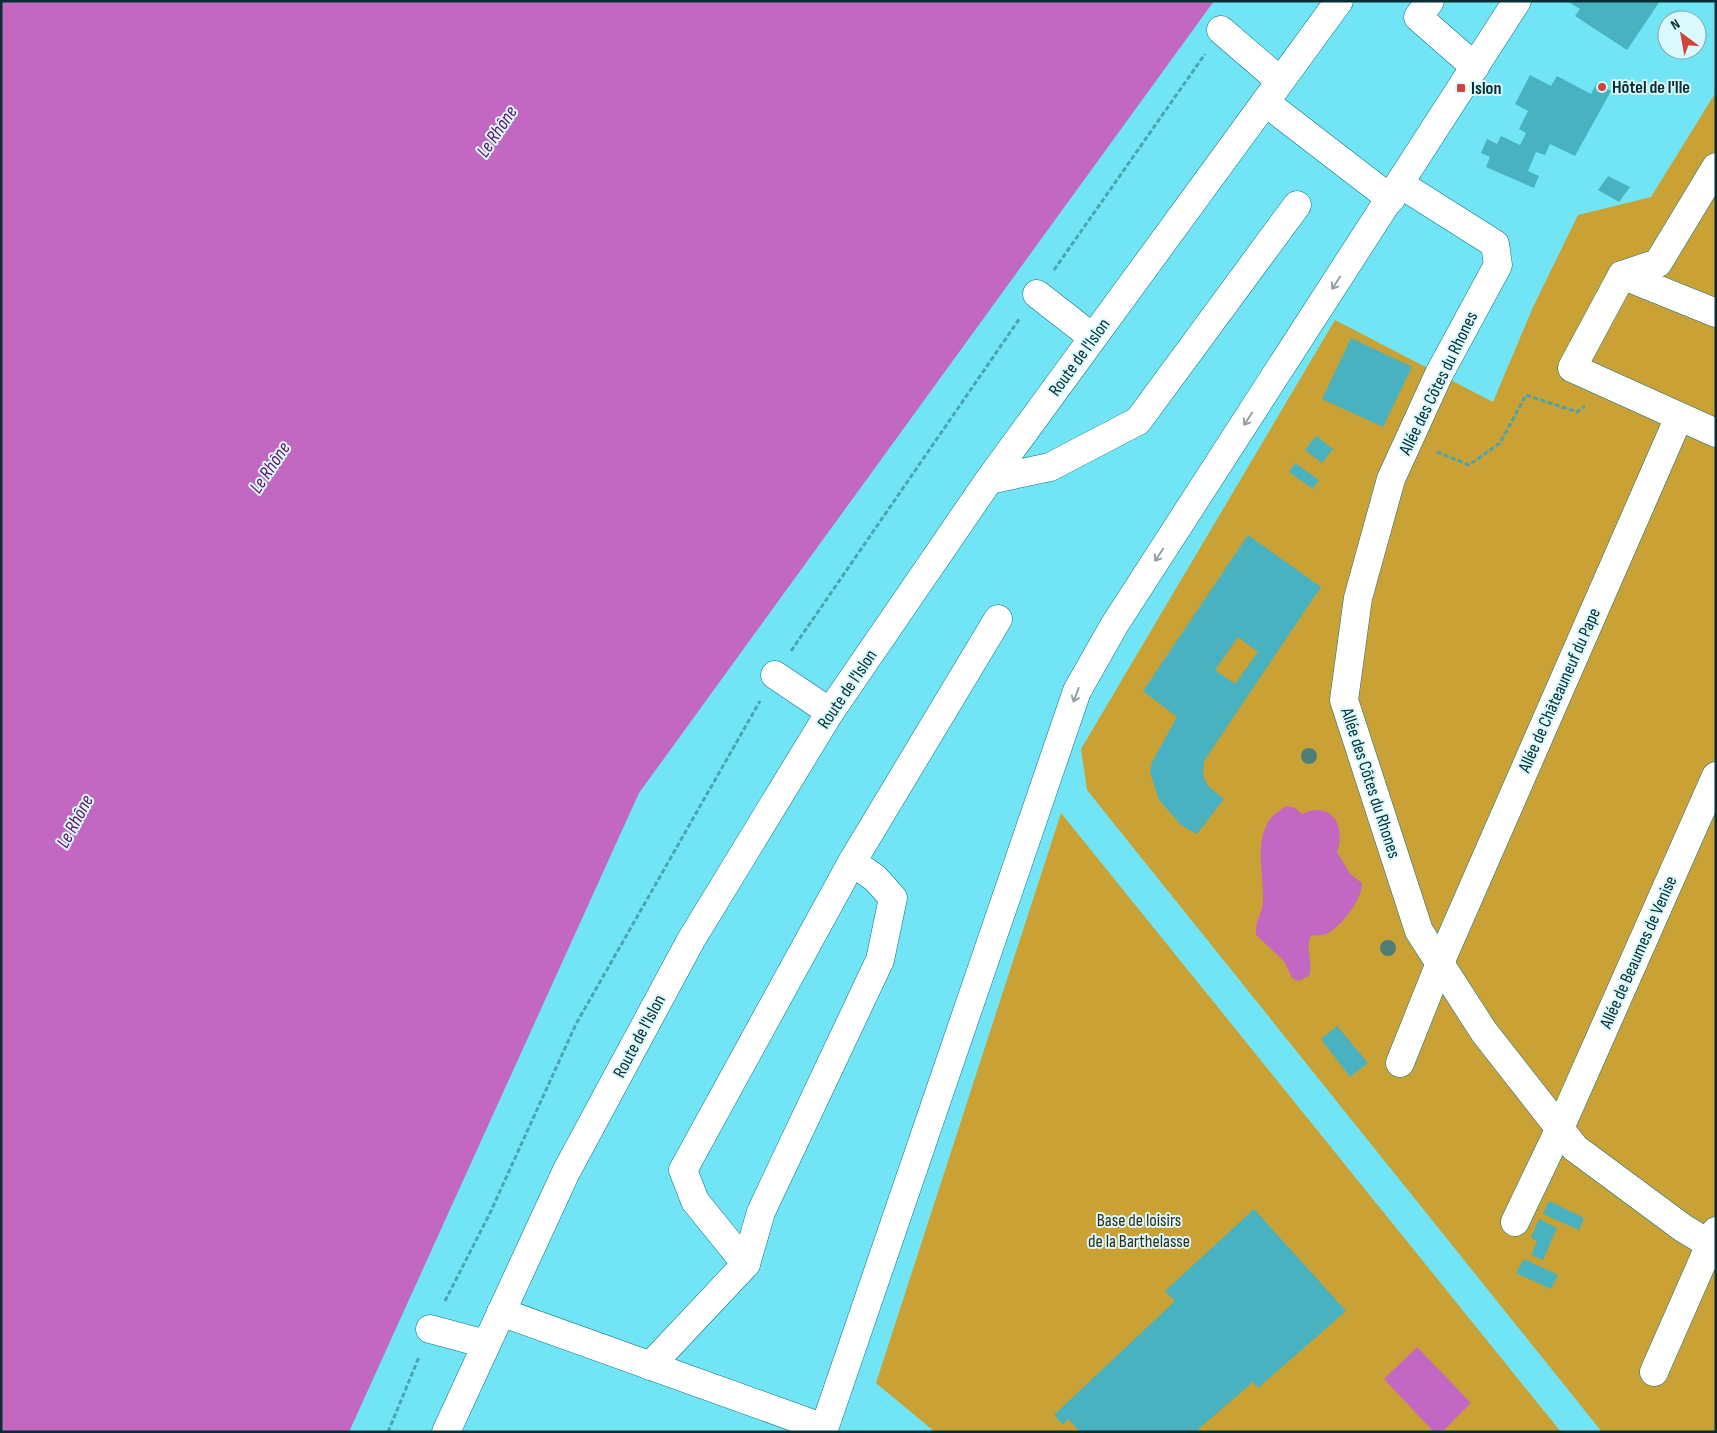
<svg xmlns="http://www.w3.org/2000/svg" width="1717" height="1433" font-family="'Sofia Sans Condensed',sans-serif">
  <rect width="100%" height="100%" fill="#71e5f5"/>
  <!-- green -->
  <g fill="#c9a135">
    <path d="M1716,92v1340h-114l-515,-642 -6,-41 254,-429 158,82 40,-95 45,-92 73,-18z"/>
    <path d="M1061,813l500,619h-626l-59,-49z"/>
  </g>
  <!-- water -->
  <g fill="#c368c2">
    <path d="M1,1h1213l-575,792 -290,639h-348z"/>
    <path d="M1286,806l9,2 7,6c28,-14 45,11 35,38l14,23 11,8c1,15 -21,45 -36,51 -5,2 -11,0 -16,3 -4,13 3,25 -1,39l-11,5 -6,-3 -8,-17 -28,-26c-1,-16 6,-20 7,-33 1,-26 -10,-61 8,-84 4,-5 10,-8 15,-12z"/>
    <path d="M1417,1347l54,56 -29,29h-8l-50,-53z"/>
  </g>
  <!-- building -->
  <g fill="#49b2c0" fill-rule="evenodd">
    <path d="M1567,1h93l-33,49 -52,-34 5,-7z"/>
    <path d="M1530,75l21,11 6,-10 34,18 6,-12 14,9 -36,65 -25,-12 -5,11 -9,-3 -8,19 11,5 -5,12 -48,-21 4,-10 -9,-4 6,-14 10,5 4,-8 19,9 6,-12 -7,-4 9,-18 -13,-7z"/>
    <path d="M1608,176l22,11 -11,15 -21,-12z"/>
    <path d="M1351,338l61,29 -29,60 -61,-28z"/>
    <path d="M1316,436l17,13 -11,14 -17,-13z"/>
    <path d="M1295,463l24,17 -6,9 -24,-17z"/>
    <path d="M1248,535l73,52 -117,174 -1,15 5,10 16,13 -27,35 -16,-9 -22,-25 -9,-28 2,-10 25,-45 -34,-26zM1238,637l20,15 -23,32 -20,-14z"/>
    <path d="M1337,1026l31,37 -18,14 -29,-38z"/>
    <path d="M1549,1201l35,17 -5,12 -36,-16z"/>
    <path d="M1254,1209l92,102 -88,77 -5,-6 -58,50h-115l-12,-13 -5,6 -9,-10 121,-114 -10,-10z"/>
    <path d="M1539,1219l18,9 -14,32 -12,-5 6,-14 -6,-3z"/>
    <path d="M1524,1259l34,16 -7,14 -35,-16z"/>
  </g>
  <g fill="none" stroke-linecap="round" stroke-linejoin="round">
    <defs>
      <g id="minor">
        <path d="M1430,1l-12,16 57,50"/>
        <path d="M1221,30l59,51"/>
        <path d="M1265,102l126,97"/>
        <path d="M1716,167l-58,96 -36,12 -50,93 144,65"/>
        <path d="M1400,184l95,60 3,21 -59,109 -48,105 -33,119 -14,102 75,231 65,101 91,116 108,80 33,20"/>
        <path d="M1622,275l94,38"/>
        <path d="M1037,294l55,43"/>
        <path d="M989,480l61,-13 88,-46 159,-216"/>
        <path d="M775,675l55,37"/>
        <path d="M1400,1063l40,-100 239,-546"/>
        <path d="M1515,1222l45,-94 156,-352"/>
        <path d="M746,1264l15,-52 119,-252 13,-62 -18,-20 -23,-16"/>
        <path d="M501,1312l323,116"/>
        <path d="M430,1329l56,15"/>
        <path d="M650,1366l96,-102 -51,-63 -12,-31 169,-308 146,-243"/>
        <path d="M1654,1372l62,-141"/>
        <path d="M446,1432l120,-260 125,-232 139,-228 159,-232 350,-479"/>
        <path d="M823,1432l254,-741 38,-67 402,-623"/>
      </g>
    </defs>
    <!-- minor casing -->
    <use href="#minor" stroke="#0b7480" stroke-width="29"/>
    <!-- path -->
    <g stroke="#4ba5b1" stroke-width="3" stroke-dasharray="5 2.5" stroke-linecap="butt">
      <path d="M1054,270l151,-216"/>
      <path d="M1437,452l32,13 31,-22 26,-48 51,17 8,-6"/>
      <path d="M791,651l229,-333"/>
      <path d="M445,1301l45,-88 86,-189 184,-323"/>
      <path d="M388,1432l31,-75"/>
    </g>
    <!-- minor -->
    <use href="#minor" stroke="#fff" stroke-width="28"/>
  </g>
  <!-- trees -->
  <g fill="#4f7e79">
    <circle cx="1309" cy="756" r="8"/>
    <circle cx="1388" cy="948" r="8"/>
  </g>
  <!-- one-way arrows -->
  <defs><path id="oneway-shaft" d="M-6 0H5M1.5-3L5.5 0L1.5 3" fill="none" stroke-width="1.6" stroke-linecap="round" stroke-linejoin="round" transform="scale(1.25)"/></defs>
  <g stroke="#8fa1a3">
    <use href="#oneway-shaft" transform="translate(1336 283) rotate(123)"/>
    <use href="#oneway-shaft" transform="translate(1248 419) rotate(123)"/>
    <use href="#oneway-shaft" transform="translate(1159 555) rotate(123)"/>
    <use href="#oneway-shaft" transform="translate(1076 695) rotate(111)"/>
  </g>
  <!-- markers -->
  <g fill="#d2443b" stroke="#daf9fd" stroke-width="2">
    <circle cx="1602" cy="87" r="5"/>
    <rect x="1456" y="83" width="10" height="10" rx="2.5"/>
  </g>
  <g text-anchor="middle" stroke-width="4" stroke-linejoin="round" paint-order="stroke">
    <!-- poi labels -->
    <g font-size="18" font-weight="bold" fill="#062e33" stroke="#daf9fd" text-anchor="start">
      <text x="1612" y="93">Hôtel de l'Ile</text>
      <text x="1471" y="94">Islon</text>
    </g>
    <!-- street labels -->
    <g font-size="18" fill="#062e33" stroke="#daf9fd">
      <text transform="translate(1079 357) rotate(-54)" y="6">Route de l'Islon</text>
      <text transform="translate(1438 383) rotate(-64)" y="6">Allée des Côtes du Rhones</text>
      <text transform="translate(847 689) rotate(-56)" y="6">Route de l'Islon</text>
      <text transform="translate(1559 690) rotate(-66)" y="6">Allée de Châteauneuf du Pape</text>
      <text transform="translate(1371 783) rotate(72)" y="6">Allée des Côtes du Rhones</text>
      <text transform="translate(1638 952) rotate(-66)" y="6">Allée de Beaumes de Venise</text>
      <text transform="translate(639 1036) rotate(-62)" y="6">Route de l'Islon</text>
    </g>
    <!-- park labels -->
    <g font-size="18" fill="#342a14" stroke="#daf9fd">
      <text x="1139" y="1226">Base de loisirs<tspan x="1139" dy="21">de la Barthelasse</tspan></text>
    </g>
    <!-- water labels -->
    <g font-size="19" font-style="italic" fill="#650f66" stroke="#daf9fd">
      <text transform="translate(496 131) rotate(-56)" y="7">Le Rhône</text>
      <text transform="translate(269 467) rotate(-56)" y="7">Le Rhône</text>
      <text transform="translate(74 821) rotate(-62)" y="7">Le Rhône</text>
    </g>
  </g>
  <!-- border -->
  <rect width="1717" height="1433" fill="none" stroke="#062e33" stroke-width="5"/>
  <!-- north arrow -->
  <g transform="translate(1682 35) rotate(328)"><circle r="24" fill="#daf9fd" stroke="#85a8ac"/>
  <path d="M0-4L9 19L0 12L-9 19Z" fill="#d2443b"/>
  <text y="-8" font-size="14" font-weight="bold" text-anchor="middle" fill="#062e33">N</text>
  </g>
</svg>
